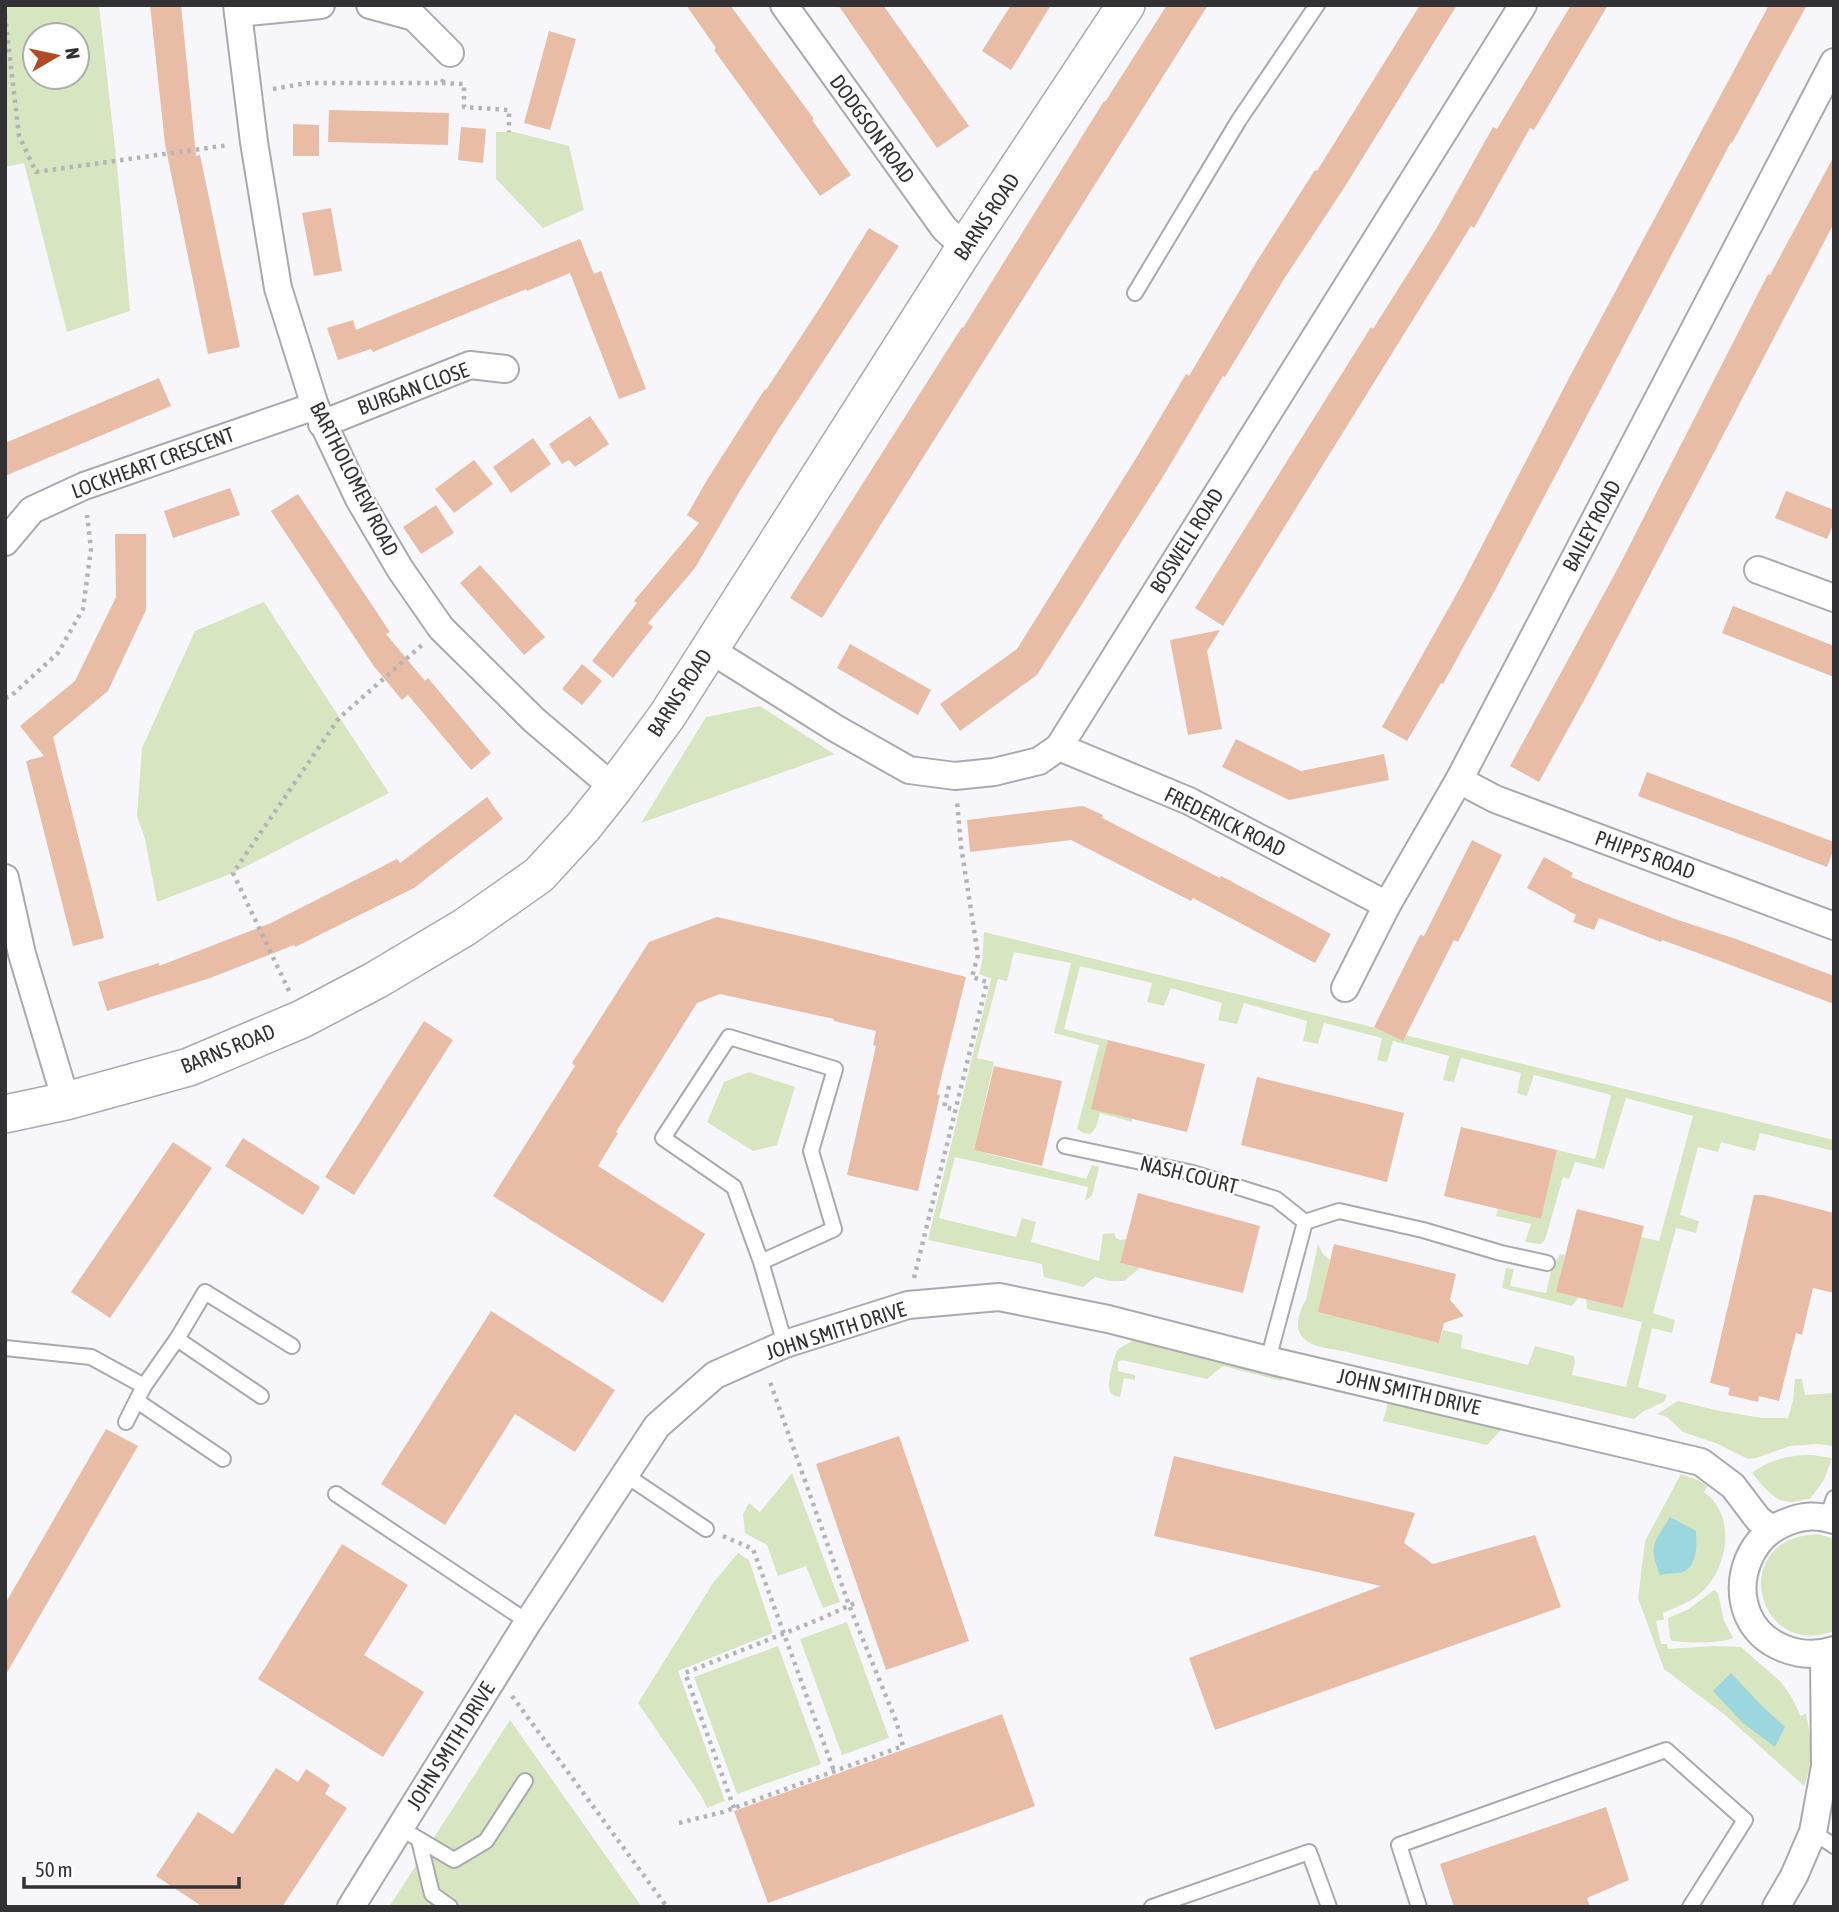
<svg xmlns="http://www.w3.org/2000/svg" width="1839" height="1912" font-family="'Asap Condensed',sans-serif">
  <rect width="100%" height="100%" fill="#f7f7fb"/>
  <!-- green -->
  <g fill="#d7e6c1" fill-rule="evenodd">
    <path d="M5,5h94l18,161 13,145 -63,21 -43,-169 -19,4zM35,35h42v42h-42z"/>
    <path d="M496,132h18l55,14 15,64 -41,18 -47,-49z"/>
    <path d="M264,602l125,191 -156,80 -76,29 -12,-63 -8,-23 5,-68 53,-117z"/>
    <path d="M760,706l74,48 -193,69 65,-106z"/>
    <path d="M984,932l850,208v11l-74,-18 -5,18 -34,-9 -3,10 -20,-5 -18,68 19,6 -3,12 -20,-5 -23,85 22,7 -3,13 -20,-5 -14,59 29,8 -3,7 -20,9 -10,8 -287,-67c-21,-5 -56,-5 -48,-36 2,-6 3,-11 7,-16l12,-56 5,10 7,6 -11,52 120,31 4,-13 20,5 -2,13 67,17 7,-19 39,10 1,6 -3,13 54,12 16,-65 -55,-13 -1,-10 37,9 18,-71 18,4 34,-125 -67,-18 -22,71 -29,-7 -6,17 -6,-2 -18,63 -5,4 -15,-2 6,-18 -35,-8 2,-7 43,10 16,-69 38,9 16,-64 -77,-20 -7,21 -10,-3 4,-20 -60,-15 -7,24 -11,-2 6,-24 -56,-15 -6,21 -10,-2 5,-22 -58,-15 -6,21 -15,-3 4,-20 -63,-18 -7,21 -19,-4 4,-17 -51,-15 -7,18 -17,-4 5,-19 -72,-17 -16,63 44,11 24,79v3l-32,-9 -4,14 -5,7 -8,-1 -6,-4 22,-84 -45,-12 17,-70 -57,-11 -7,29 -9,-2 -21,79 17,4 -20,88 112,29 6,-14 7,2 -7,29 -7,5 3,-14 -133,-30 -16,61 77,19 6,-19 14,4 -5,20 68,19 4,-27 11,-1 2,5 4,2 6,-1 -6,24 20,5 -16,13h-14l-15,-4 -12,10 -39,-10 -2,-13 -114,-24 63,-261 -12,-5 3,-12z"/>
    <path d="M749,1072l46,15 -18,58 -24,6 -46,-29 17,-40z"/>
    <path d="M1560,1254l5,1 -8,37 22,5 -7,9 -70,-18 4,-20 8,1 -4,17 36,7 5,-22z"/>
    <path d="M1132,1341h9l144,32 -3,8 -59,-15 -16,13 -85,-19 -4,2v9l17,4v5l-11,-2 -4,19c-4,-1 -7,-1 -10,-5 -4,-6 4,-35 7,-41 4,-5 10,-7 15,-10z"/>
    <path d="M1832,1378h2l-1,68 -15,-2 -28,2 -34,12 -8,1 -30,-15 -35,-12 -16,-15 -10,-3 21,-13 42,10 42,7h26l5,-17 2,-22h7l3,16 28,-2z"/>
    <path d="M1389,1399l114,29 -16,17 -104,-24z"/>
    <path d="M1813,1455l19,3 -8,22 -14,19c-6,0 -12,2 -17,3 -19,1 -30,-16 -41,-29 16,-13 40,-19 61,-18z"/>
    <path d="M792,1473l48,129 -17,6 -17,-42 -28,10 -11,-31 -22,-12 -2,-19 6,-11 11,9z"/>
    <path d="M1681,1474l17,6 10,6 -4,6c33,24 24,75 -2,100 -11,10 -25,15 -39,21l1,7 -8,1 5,23h6l1,5 46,-3 27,1 40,35 10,14 10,20 5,-3c5,25 8,48 -2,73l-79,-71 -61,-46 -26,-71 7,-57z"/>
    <path d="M1818,1534l16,5v92c-77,30 -109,-94 -16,-97z"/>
    <path d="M738,1553l11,7 24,73 -95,38 47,130 -18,7 -5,-11 -64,-94 75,-120z"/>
    <path d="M1714,1590l4,3 6,28 9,17c-13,6 -46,5 -61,3l-2,-3 -2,-20 21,-9z"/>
    <path d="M847,1622l42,116 -47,17 -42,-116z"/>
    <path d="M778,1646l43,118 -84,30 -43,-117z"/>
    <path d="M510,1720l132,187h-253z"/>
  </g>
  <!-- water -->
  <g fill="#9cd6de">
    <path d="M1670,1517l26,14c1,15 2,40 -19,42 -6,1 -10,0 -17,2 -12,-31 -6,-32 10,-58z"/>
    <path d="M1731,1673l29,31 25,23 -10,20 -32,-24 -30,-32z"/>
  </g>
  <!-- building -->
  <g fill="#e8bca5">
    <path d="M150,5h31l15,151 4,-1 40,192 -32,7 -43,-210z"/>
    <path d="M686,5h44l84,114 -2,1 39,55 -31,21 -106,-146 2,-2z"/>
    <path d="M838,5h45l86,121 -32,22z"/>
    <path d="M1011,5h40l-40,65 -29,-19z"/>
    <path d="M1167,5h41l-386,613 -32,-20 172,-271 1,1 141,-227 1,1z"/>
    <path d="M1420,5h37l-113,183 -60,91 -59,98 -2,-1 -59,99 -127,200 -77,56 -20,-27 77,-55 121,-194 48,-81 3,2 68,-115 58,-91 2,1z"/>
    <path d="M1571,5h37l-74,125 -4,-2 -56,100 -3,-2 -248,400 -28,-18 176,-281 2,2 63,-100 57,-102 4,2z"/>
    <path d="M1769,5h38l-75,138 -1,-1 -237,450 -51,92 -2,-1 -34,58 -25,-14 79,-141 108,-208z"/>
    <path d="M549,31l27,8 -26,91 -26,-7z"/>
    <path d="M329,110l120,3 -1,32 -120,-3z"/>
    <path d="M293,124l26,1v31h-26z"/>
    <path d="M461,127l25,2 -3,34 -25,-3z"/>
    <path d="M1834,156v67l-241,461 -54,98 -29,-16 108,-198 150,-294 2,1z"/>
    <path d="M331,208l11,63 -28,5 -12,-63z"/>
    <path d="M869,228l30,18 -121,184 -37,59 -46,79 -47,55 5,4 -40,51 -21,-17 45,-58 -3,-2 65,-78 -12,-8 20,-35 58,-91 1,1 55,-84z"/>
    <path d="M580,239l14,35 7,-3 45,118 -27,10 -49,-126 -43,18 -1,-2 -153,63 -2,-3 -33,11 -11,-32 26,-8 3,10z"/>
    <path d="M159,378l12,28 -166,70v-33z"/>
    <path d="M590,416l19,28 -34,23 -6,-7 -7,4 -13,-20z"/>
    <path d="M533,438l18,26 -40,29 -18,-26z"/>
    <path d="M474,460l19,24 -39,29 -19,-24z"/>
    <path d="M230,488l10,27 -67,23 -9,-27z"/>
    <path d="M1786,491l48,19v13l-7,16 -52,-21z"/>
    <path d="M298,494l92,138 -4,2 39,47 3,-3 63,75 -20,17 -63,-75 -6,5 -29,-35 -102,-154z"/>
    <path d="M436,505l18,28 -33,21 -18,-27z"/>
    <path d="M115,534h31v76l-38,81 -55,46 51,201 -31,8 -47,-185 18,-5 -24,-30 55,-45 41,-84z"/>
    <path d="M480,565l65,72 -21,18 -64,-72z"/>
    <path d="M1733,606l101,40v31l-112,-44z"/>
    <path d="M1220,630l-13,21 15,78 -34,6 -18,-95z"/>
    <path d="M850,644l81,46 -13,25 -81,-47z"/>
    <path d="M582,664l20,17 -20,24 -20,-16z"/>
    <path d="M1236,739l65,32 83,-17 5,26 -100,20 -67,-33z"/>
    <path d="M1647,772l187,70v6l-7,19 -189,-71z"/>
    <path d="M487,797l16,22 -89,69 -119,59 -1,-2 -84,33 -103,33 -9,-29 61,-19v3l112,-43 126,-64 3,4z"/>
    <path d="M1083,806l20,9 -1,3 118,60 1,-2 110,58 -16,29 -122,-65 -2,3 -120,-61 -101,12 -3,-32z"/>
    <path d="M1472,840l30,15 -44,87 -4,-2 -51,101 -29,-14 46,-92 4,1z"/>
    <path d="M1544,857l29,16 -2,4 38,16 66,26 61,20 98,37v28l-114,-43 -58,-21 -1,2 -62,-24 -5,12 -21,-8 3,-7 -49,-27z"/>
    <path d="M717,917l100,23 149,37 -29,117 3,1 -22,96 -71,-16 29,-129 -3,-1 3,-14 -42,-10v-2l-114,-25 -23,9 -81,129 2,1 -20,33 107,68 -42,69 -170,-107 82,-130 -3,-3 77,-121z"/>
    <path d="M424,1021l29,19 -99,155 -29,-18z"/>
    <path d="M1108,1040l97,24 -18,68 -96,-23z"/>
    <path d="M994,1066l68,15 -20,85 -68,-16z"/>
    <path d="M1257,1077l147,36 -17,69 -146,-37z"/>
    <path d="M1461,1127l96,23 -16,69 -97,-23z"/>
    <path d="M243,1138l77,49 -17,28 -78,-49z"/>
    <path d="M173,1142l39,26 -102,150 -39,-26z"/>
    <path d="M1138,1193l122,33 -17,67 -123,-30z"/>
    <path d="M1754,1195h10l70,18v80l-21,-5 -11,47 -6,-2 -17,68 -20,-5 -1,6 -30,-7 2,-7 -20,-5z"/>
    <path d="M1577,1209l67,17 -21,82 -67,-16z"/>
    <path d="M1334,1244l122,30 -6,26 14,16 -20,7 -5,20 -121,-31z"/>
    <path d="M491,1311l124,79 -40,62 -60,-38 -70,111 -64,-41z"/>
    <path d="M106,1429l32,17 -133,230v-72z"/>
    <path d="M899,1436l70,205 -83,29 -70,-206z"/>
    <path d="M1174,1456l241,57 -11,30 29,21 102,-29 26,72 -346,123 -26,-72 192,-72 -227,-50z"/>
    <path d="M342,1544l66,41 -44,70 60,37 -41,65 -125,-78z"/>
    <path d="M1002,1714l33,92 -267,97 -34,-92z"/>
    <path d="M276,1768l22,14 8,-13 24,16 -5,9 22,14 -65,99h-79l-47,-31 42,-64 35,22z"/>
    <path d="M1606,1807l23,73 -42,18 3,9h-136l-14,-43z"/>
  </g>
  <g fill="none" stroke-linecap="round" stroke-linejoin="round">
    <defs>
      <g id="lane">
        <path d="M1135,293l104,-173 78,-115"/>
        <path d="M1065,1146l128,27 83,26 29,23"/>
        <path d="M1305,1222l34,-11 84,19 78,23 46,10"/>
        <path d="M761,1262l73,-33 -23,-78 24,-82 -106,-32 -66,101 71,49 27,75 24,82"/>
        <path d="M177,1339l84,57"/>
        <path d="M5,1348l86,9 53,29"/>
        <path d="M1268,1360l37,-138"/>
        <path d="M137,1401l86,58"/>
        <path d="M126,1422l18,-36 33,-47 28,-47 87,54"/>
        <path d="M624,1474l82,55"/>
        <path d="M336,1494l192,128"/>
        <path d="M1827,1518l7,-20"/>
        <path d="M400,1828l54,32 32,-19 39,-60"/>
        <path d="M1813,1832l21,14"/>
        <path d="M419,1840l13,54 18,13"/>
        <path d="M1152,1907l157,-55 20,55"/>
        <path d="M1419,1907l-20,-62 267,-95 79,70 -55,87"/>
      </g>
      <g id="street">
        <path d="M237,5l17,137 24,146 37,118 44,93 41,70 41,59 93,92 80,68"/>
        <path d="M370,5l44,12 36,36"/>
        <path d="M784,5l160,223 21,20"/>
        <path d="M238,13l83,-8"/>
        <path d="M322,424l148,-59 35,4"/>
        <path d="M5,542l27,-32 52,-24 231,-80"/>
        <path d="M1758,570l76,28"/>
        <path d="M709,649l126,79 74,42 46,6 39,-4 45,-11 20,-14 464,-742"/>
        <path d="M1059,747l130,54 198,104"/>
        <path d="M1459,780l36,19 339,127"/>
        <path d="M5,878l17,76 44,147"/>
        <path d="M1345,988l42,-83 72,-125 375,-718"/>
        <path d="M1834,1520c-17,-5 -30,-5 -47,2 -36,13 -54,57 -39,93 14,32 54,46 86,35"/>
        <path d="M351,1907l177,-285 129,-196 58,-51 70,-31 123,-39 91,-8 109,22 160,41 433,102 32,24 25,33 13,10"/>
        <path d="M1776,1907l18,-31 19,-44 12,-66 -1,-112"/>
      </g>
      <path id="secondary" d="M5,1114l61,-13 123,-34 113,-48 74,-39 89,-53 74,-52 44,-48 31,-39 53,-72 298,-468 161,-243"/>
    </defs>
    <!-- lane casing -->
    <use href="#lane" stroke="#a9aaad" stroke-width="18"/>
    <!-- street casing -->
    <use href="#street" stroke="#a9aaad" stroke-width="30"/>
    <!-- secondary casing -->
    <use href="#secondary" stroke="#a9aaad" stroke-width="40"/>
    <!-- path -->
    <g stroke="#b4b4b7" stroke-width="4.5" stroke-dasharray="3.5 5" stroke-linecap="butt">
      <path d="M5,15l14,121 17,36 193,-27"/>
      <path d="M442,83l22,1v23l45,3v22"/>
      <path d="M273,89l34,-6h135l2,-6"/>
      <path d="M5,698l6,-2 47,-43 25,-44 8,-60 -4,-34"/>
      <path d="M289,991l-56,-118 106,-155 83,-73"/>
      <path d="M949,1086l-5,21 12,3"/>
      <path d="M914,1278l73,-296 -15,-5 6,-22 -17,-109 -4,-45"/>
      <path d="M723,1536l30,13 81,222"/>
      <path d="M512,1696l155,211"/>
      <path d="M734,1808l-49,-135 135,-54 35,-16"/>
      <path d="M679,1823l44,-11 180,-66 -7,-25 -47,-116 -80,-226"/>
    </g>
    <!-- lane -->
    <use href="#lane" stroke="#fff" stroke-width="14"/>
    <!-- street -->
    <use href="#street" stroke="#fff" stroke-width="26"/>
    <!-- secondary -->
    <use href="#secondary" stroke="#fff" stroke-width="37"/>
  </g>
  <g text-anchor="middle" stroke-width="5" stroke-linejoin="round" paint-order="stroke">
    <!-- street labels -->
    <g font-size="21" fill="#323234" stroke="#fff">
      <text transform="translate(872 129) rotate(54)" y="7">DODGSON ROAD</text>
      <text transform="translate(987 217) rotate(-56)" y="7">BARNS ROAD</text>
      <text transform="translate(413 389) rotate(-20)" y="7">BURGAN CLOSE</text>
      <text transform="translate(153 463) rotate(-20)" y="7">LOCKHEART CRESCENT</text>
      <text transform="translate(354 479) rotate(63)" y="7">BARTHOLOMEW ROAD</text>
      <text transform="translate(1592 526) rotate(-62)" y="7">BAILEY ROAD</text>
      <text transform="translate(1187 541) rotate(-58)" y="7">BOSWELL ROAD</text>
      <text transform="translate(680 693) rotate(-57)" y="7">BARNS ROAD</text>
      <text transform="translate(1225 822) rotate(26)" y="7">FREDERICK ROAD</text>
      <text transform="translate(1645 855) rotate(20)" y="7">PHIPPS ROAD</text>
      <text transform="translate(228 1049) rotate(-22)" y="7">BARNS ROAD</text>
      <text transform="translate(1189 1175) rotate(14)" y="7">NASH COURT</text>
      <text transform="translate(836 1331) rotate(-18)" y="7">JOHN SMITH DRIVE</text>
      <text transform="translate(1409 1392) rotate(13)" y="7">JOHN SMITH DRIVE</text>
      <text transform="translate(451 1746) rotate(-58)" y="7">JOHN SMITH DRIVE</text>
    </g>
  </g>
  <!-- border -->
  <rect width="1839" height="1912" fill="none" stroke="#323234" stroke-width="14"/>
  <!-- north arrow -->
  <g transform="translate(56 56) rotate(81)"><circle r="33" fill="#ffffff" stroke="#adadae" stroke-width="2"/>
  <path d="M0-5L12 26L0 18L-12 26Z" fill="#b14a21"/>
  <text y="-10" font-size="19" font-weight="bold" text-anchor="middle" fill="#323234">N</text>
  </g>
  <!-- scale -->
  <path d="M24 1877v10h215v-10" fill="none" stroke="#323234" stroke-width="3.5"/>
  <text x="35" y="1877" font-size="21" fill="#323234" stroke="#ffffff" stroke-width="5" paint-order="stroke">50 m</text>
</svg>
